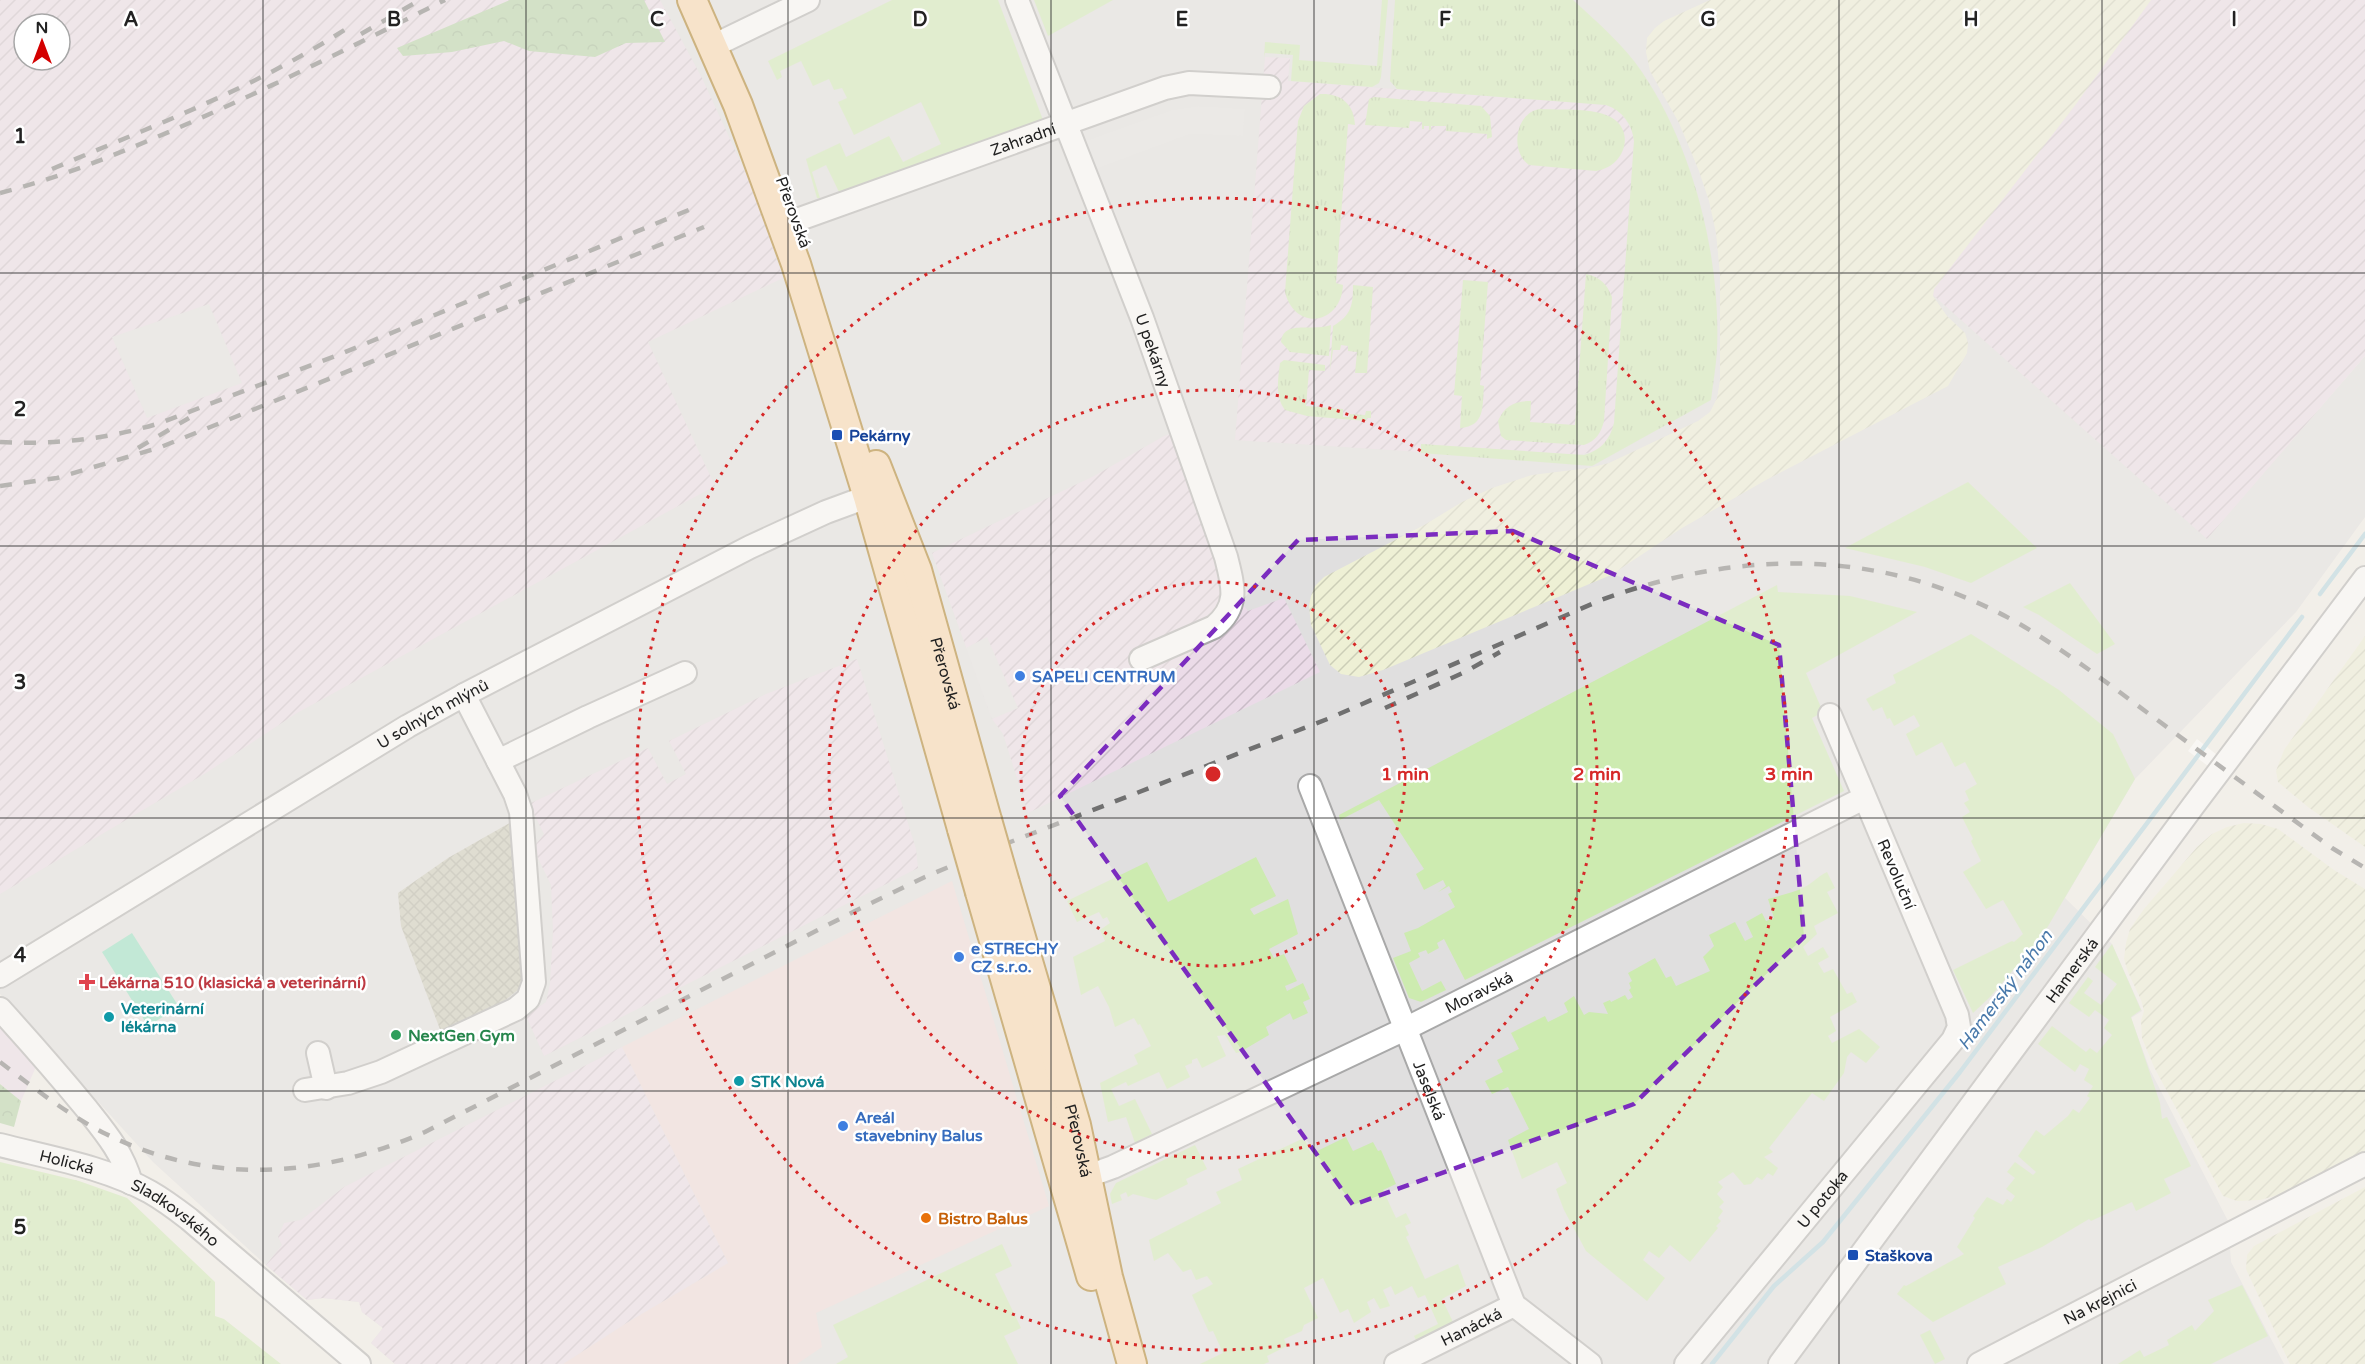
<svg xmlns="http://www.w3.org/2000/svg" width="2365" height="1364" font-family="'Varela Round',sans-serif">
  <defs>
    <pattern id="industrial-furrows" width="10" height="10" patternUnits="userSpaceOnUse" patternTransform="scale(1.5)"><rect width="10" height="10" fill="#ebdbe8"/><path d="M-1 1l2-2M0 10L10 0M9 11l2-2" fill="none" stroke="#c9bcc7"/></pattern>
    <pattern id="construction-cross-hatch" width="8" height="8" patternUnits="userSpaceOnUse" patternTransform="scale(1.5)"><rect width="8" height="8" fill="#c7c7b4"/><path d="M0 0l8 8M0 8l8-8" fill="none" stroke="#abab9a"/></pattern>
    <pattern id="farmland-furrows" width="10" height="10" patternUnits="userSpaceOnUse" patternTransform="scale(1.5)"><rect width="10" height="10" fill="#eef0d5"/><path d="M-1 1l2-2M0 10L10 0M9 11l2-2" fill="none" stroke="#ccceb7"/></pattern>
    <pattern id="grass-tufts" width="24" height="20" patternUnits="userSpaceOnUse" patternTransform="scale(1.5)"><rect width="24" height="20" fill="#cdebb0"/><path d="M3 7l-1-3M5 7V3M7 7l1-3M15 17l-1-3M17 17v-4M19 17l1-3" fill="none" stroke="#b0c997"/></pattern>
    <pattern id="forest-crowns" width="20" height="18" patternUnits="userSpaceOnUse" patternTransform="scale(1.5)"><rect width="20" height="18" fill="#add19e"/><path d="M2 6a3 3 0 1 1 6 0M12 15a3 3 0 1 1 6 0" fill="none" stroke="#95b388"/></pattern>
  </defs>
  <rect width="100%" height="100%" fill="#f2efe9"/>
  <!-- residential -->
  <path fill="#e0dfdf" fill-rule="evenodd" d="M0,0h2150l57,538 158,-182v161l-69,95 -161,167 -70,119 47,46 30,67 -11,7 19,52 78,151 3,41 53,102h-1889l-24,-21 12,-15 -21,-16 -3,-10 -36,-4 -16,2 -41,-35 -113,-103 -153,-168zM24,24h36v36h-36z"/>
  <!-- commercial -->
  <path fill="#f2dad9" d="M952,881l97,325 -233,107 6,34 -25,17h-234l65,-42 100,-59 -106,-216z"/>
  <!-- industrial -->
  <g fill="url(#industrial-furrows)" fill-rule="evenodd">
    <path d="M0,0h660l42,78 50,109 31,91 -135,64 67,144 -418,227 -91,60 -206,121zM24,24h36v36h-36z"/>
    <path d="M2151,0h214v356l-158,183 -274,-244 1,-6 142,-185z"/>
    <path d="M1265,57l25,1 -2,23 318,24 9,3 8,8 10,16 1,9 -20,282 -2,8 -10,16 -9,5 -18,3 -153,-11 -1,8 -186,-12z"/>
    <path d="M1182,430l52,163 14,18 36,-13 36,74 -292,141 -25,-79 -11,-15 -60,-166 162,-77 70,-40z"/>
    <path d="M857,659l59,190 2,19 -374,188 -18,-40 20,-14 4,-18 3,-53 -2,-46 -18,-37 11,-14 -15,-30 119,-56 19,36 19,-10 -17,-33 97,-47z"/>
    <path d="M622,1047l106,216 -100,59 -65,42h-168l-24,-21 12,-15 -21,-16 -3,-10 -36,-4 -16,2 -41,-35 16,-20 -4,-8 6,-14 17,-3 43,-33z"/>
  </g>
  <!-- railway -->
  <path fill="#ebdbe8" d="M0,1017l38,45 -17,39 -21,-17z"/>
  <!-- construction -->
  <path fill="url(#construction-cross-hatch)" d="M515,820l8,158 -5,12 -15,12 -62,30 -40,-106 -3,-33 50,-35z"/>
  <!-- farmland -->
  <g fill="url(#farmland-furrows)">
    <path d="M1710,0h441l-75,104 -142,185 -1,7 14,20 18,17 3,10 -1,10 -19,33 -182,94 -84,48 -71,47 -228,95 -24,7 -18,-3 -11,-9 -19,-40 -2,-19 2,-10 4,-10 9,-9 102,-53 36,-22 30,-14 40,-13 57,-7 20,-5 89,-42 12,-9 7,-14 3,-18v-105l-4,-42 -7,-32 -10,-30 -20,-48 -29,-52 -4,-19 1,-14 8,-10 9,-7z"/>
    <path d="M2365,636v211l-57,-40 -30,-25 -2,-11 8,-21z"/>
    <path d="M2244,823l17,1 17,5 56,41 31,19v262l-87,44 -18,5 -23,1 -14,-5 -69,-129 -12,-29 -1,-17 3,-10 -3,-11 -13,-28 -4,-13 2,-16 4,-14 14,-20 53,-62 15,-13 15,-7z"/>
    <path d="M2365,1187v177h-75l-44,-95 1,-14 7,-9z"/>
  </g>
  <!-- grass -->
  <g fill="url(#grass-tufts)">
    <path d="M1382,0h6l-7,77 -2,6 -7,4 -81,-6 2,-26 -28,-2 -1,4 1,-15 35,3 -1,15 78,6z"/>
    <path d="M1395,0h178c24,22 51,45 69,72 52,77 79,186 75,278 -1,17 -4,33 -6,50l-119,66 -171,-13v-9l163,11c17,-5 26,-15 30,-32l20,-282c-2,-17 -11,-30 -28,-36l-209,-16 -7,-8z"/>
    <path d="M1320,94c20,-1 34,9 35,31l-7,-1 -12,159 7,2c-2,40 -48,47 -58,7l13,-171 6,-15z"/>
    <path d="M1374,97l107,9 9,10 2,21 -5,2v-5l-41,-3v-5h-15v4h-2v-4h-5v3h-2v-7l-12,-1 -1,7 -44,-3 4,-26z"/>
    <path d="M1540,109c19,1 49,-1 66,6 31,11 21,52 -10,56l-67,-6c-20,-14 -13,-53 11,-56z"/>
    <path d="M1586,274c14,3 21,10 26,23l-8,124c-3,12 -8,20 -20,24l-78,-5 -5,-4 -3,-15c7,-16 17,-20 33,-20l-1,21 45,3z"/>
    <path d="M1463,280l25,2 -8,103 4,1c-2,20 2,40 -24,42l2,-32 -8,-1z"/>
    <path d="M1353,285l20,2 -6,86h-12l2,-21 -9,-1v-5l-7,-1 -1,5h-7l-3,21 3,-45c19,-11 20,-22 20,-41z"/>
    <path d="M1331,325l-2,31 -39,-4 -9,-10c2,-23 31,-10 50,-17z"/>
    <path d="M1284,360l41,5v6l-16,-1 -3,36 37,3v8h6l1,-3 15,1 1,-4h5v7h-4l-1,3 -59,-5 -22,-6c-10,-14 -7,-30 -5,-47z"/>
    <path d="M0,1162l79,19 48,17 88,84v34l9,3 57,45h-281z"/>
  </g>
  <!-- forest -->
  <g fill="url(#forest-crowns)">
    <path d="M510,0h134l21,42 -39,1 -31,14 -66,-6 -25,-10 -52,11 -49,4 -6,-8z"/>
    <path d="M0,1084l21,17 -7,26 -14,-4z"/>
  </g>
  <!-- garden -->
  <g fill="#cdebb0">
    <path d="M892,0h106l45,120 -215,78 11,-6 -13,-27 -14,7 8,26h-3l-11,-39 34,-16 6,14 43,-21 14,26 38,-18 -20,-42 -67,33 -16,-33 9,-4 -5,-10 -8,2 -5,-11 -16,7 -12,-25 -21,10 2,6 -5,3 -9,-19z"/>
    <path d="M1034,0h79l-65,36z"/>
    <path d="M1968,482l69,66 -66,35 -46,-16 -80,-19z"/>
    <path d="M2070,583l45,61 -18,10 -58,-39 -16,-8z"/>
    <path d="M1777,585l1,7 72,4 67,16 -111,61 17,39 -11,6 32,73 -379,189 -21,-41 -7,4 2,5 -11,6 -2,-4 -8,3 2,4 -11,6 13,28 19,-10 5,9 -25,12 -12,-4 -16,-40 18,-7 -7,-18 14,-5 37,-21 -7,-13 4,-2 -3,-6 -11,6 8,-6 -3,-6 -19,10 -8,-16 8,-5 -45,-69 -39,20 -1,-5z"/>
    <path d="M1971,634l88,56 54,44 22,45 -94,159 -52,60 -16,15 -20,-43 59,-29 2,1 9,-8 -20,-34 -17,9 -23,-37 18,-11 -10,-20 2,-2 -11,-22 8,-5 -6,-9 5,-3 -4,-9 12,-7 -12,-22 -10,5 -13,-25 -26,14 -10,-22 14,-8 -6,-11 -20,11 -4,-8 -3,1 -5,-12 -9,4 -7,-12 30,-16 -3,-8z"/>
    <path d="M1256,857l20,39 -26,13 4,6 34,-16 10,35 -29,15 5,9 10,-4 13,27 -12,5 2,5 16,-8 7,16 -7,3 5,11 -15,7 -3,-7 -24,14 3,8 -29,17 -4,1 -11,-18 -8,1 9,20 -24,12 -5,-10 -5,2v3l-7,3 5,11 -23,12 -8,-17 -31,14 -2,-4 -15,7 8,17 16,-7 17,35 -17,9 -9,-26 -18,5 -8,-39 38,-19 -4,-9 17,-9 -11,-22 -2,1 -4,-7 -19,9 -6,-20 -11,-21 -17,9 -8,-38 32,-16 -5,-11 10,-7 -3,-6 -4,2 -4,-7 -22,10 -10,-21 80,-39 21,40z"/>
    <path d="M1827,872l8,16 -8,4 11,21 -24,13 3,8 -14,13 5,9 15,-9 6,10 -11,6 6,10 9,-4 14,25 5,-2 5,10 -27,15 6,14 -8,5 4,7 27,-14 21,18 -14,16 -15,-11 -4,5 -3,16 -20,28 -12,-8 -43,55 4,4 -9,5 14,11 -5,8 -5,-3 -6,7 -5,-3 -6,7 -7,1 -11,-13 -15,10 5,5 -6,7 7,8 -5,5 4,4 -5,7 3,3 -5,5 2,2 -28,34 -20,-17 -11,13 -10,-7 -6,9 22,18 -18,23 -61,-50 -22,-41 -8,-21 11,-6 -10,-21 -35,17 -14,-39 21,-11 -21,-42 -16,7 -7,-13 18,-9 -6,-12 22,-11 -8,-16 34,-17 3,6 20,-10 -4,-9 10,-7 10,19 5,-3 19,2 -5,-11 7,-3 1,2 14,-7 3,5 5,-3 -4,-7 2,-2 -2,-5 3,-2 -4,-8 27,-15 11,20 5,-2 5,10 34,-15 -7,-14 11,-11 -5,-11 26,-13 10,19 8,-4 -7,-15 16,-9 4,8 8,-3 -6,-19c13,-4 31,-7 43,-16 6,-4 9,-8 16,-11z"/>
    <path d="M2112,944l29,66 -10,7 29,86 2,16 5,-2 24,49 -27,13 7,14 -35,18 -4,-9 -41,19 -2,-2 -47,28 -44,20 8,17 -73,38 -36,-28 7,-9 2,1 58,-32 -7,-7 18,-29 -2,-2 14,-19 16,8 4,-6 4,3 4,-6 -9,-7 9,-11 -8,-6 8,-10 18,13 3,-3 -18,-16 18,-26 8,6 24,-20 5,-7 6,4 11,-15 -3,-2 6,-10 -9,-6 5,-11 -9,-5 -5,8 -37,-28 14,-18 34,26 4,-4 7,5 15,-18 -8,-7 5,-8 -14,-10 -6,7 -20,-14 19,-26 5,4 -9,12 17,12 16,-21 -22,-17z"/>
    <path d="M1346,1137l7,14 20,-9 5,9 3,-1 15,34 -13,6 13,28 10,-5 5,10 -6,3 4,9 -3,2 19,42 33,-15 8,22 -24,13 11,23 -37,18 -2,-4 24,-12 -13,-29 -7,3 -6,-12 -17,9 -4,-9 -8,4 7,16 -10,3 -6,-11 -7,4 4,10 -17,11 -6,-14 -8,4 -17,-35 -19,10 14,30 -14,7 -2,6 -18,8 3,7 -20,10 2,6 -5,2h-64l23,-11 -10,-22 -4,1 -17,-37 21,-11 -6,-8 -11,4 -5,-11 -8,3 -15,-19 -14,8 -5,-21 72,-37 -5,-11 26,-12 -4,-11 66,-31 7,16z"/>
    <path d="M1195,1145l12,24 -21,10 2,5 -32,16 -23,-6 -5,3 -2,-5 -6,3 2,5 -10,4 -2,-10 6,-11z"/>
    <path d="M1002,1244l10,22 -17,8 26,54 -17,8 14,28h-182l12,-7 -15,-32z"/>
    <path d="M2242,1285l26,51 -57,28h-93l22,-14 4,7 25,-12 -2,-5 25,-15 3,6 19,-20 -6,-11z"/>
    <path d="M1930,1330l15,29 -10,5 -15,-29z"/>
  </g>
  <!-- pitch -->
  <path fill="#88e0be" d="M132,933l47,74 -31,19 -46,-74z"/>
  <!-- parking -->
  <g fill="#e2e2e2">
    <path d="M1199,106l46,3 -2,27 -53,-2 -94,35 -11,-28 87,-31z"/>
    <path d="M209,304l33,79 -95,35 -35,-81z"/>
    <path d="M987,637l31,71 -26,11 -26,-71z"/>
  </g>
  <!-- pier -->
  <path fill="#fff" d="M2197,739l20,16 -9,11 -20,-15z"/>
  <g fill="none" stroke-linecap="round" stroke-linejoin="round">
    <!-- stream -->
    <g stroke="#aad3df" stroke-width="4.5">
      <path d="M2320,594l45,-60"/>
      <path d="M1712,1364l62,-78 49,-44 137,-170 342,-455"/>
    </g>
    <defs>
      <g id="minor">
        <path id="s1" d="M1017,0l125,318 84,239c7,28 14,49 -12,70l-73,32"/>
        <path d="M713,46l95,-46"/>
        <path id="s2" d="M783,225l382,-137 24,-5 80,4"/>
        <path d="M498,761l90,-44 97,-44"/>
        <path id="s3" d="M1310,786l204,519 76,59"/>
        <path id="s4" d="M0,976l408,-250 56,-31 286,-148 76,-35 57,-21"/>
        <path d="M0,1009c29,32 58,65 86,99 19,24 37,45 45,75"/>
        <path d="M318,1053l8,35"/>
        <path d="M305,1090l43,-7 33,-11 135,-63 12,-10 6,-17 -13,-170 -6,-18 -51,-99"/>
        <path id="s5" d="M0,1145c50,13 105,22 150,47 14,8 26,17 39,27l170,145"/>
        <path id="s6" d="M1088,1176l25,-9 292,-138 459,-231"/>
        <path id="s7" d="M1396,1364l118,-59"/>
        <path id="s8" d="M1686,1364l267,-324 6,-13 -2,-12 -127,-300"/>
        <path id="s9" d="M1780,1364l413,-558 172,-228"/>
        <path id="s10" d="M1979,1364l386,-200"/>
      </g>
      <g id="major">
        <path d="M692,0l46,105 58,159 72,233 94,332"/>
        <path id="s11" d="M876,465l41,105 70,250"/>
        <path id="s12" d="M1005,883l71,242 32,152 24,87"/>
        <path d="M980,892l111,384"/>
      </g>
    </defs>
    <!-- minor casing -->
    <use href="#minor" stroke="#a9a9a9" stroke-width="26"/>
    <!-- major casing -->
    <use href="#major" stroke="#a06b00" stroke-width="32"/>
    <!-- minor -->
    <use href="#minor" stroke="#fff" stroke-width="22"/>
    <!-- major -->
    <use href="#major" stroke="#fcd6a4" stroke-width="28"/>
    <!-- rail -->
    <g stroke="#707070" stroke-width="4.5" stroke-dasharray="12 12" stroke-linecap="butt">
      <path d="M361,34l59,-34"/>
      <path d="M52,169c101,-43 205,-82 297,-142"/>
      <path d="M0,193c59,-15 115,-38 171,-62 93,-40 184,-86 274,-131"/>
      <path d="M0,442c55,3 108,-3 160,-19l178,-68 358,-148"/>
      <path d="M138,448l51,-30"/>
      <path d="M0,486l57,-8 104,-31 543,-220"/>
      <path d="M1385,708l80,-36 35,-20"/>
      <path d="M0,1062c34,26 68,53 106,72 105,52 214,44 319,-2l430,-221 70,-34 57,-24 348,-135 271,-118c142,-52 283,-52 417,23 48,28 93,63 138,96 58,43 117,86 176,129l33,20"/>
    </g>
    <defs>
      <g id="major-bridge">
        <path d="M987,820l18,63"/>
        <path d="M962,829l18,63"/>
      </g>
    </defs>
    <!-- major-bridge casing -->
    <use href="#major-bridge" stroke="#a06b00" stroke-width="32" stroke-linecap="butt"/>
    <!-- major-bridge -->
    <use href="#major-bridge" stroke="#fcd6a4" stroke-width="28"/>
  </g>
  <!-- marked area -->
  <path d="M0 0H2365V1364H0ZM1513,531l266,114 25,292 -170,167 -281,101 -293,-409 238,-256z" fill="#f2efe9" fill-opacity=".55" fill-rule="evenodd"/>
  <path fill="none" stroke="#7b2cbf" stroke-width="4.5" stroke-dasharray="12 8" stroke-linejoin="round" d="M1513,531l266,114 25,292 -170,167 -281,101 -293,-409 238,-256z"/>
  <!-- grid -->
  <path fill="none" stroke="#222" stroke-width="1.5" stroke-opacity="0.55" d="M263,0v1364M526,0v1364M788,0v1364M1051,0v1364M1314,0v1364M1577,0v1364M1839,0v1364M2102,0v1364M0,273h2365M0,546h2365M0,818h2365M0,1091h2365"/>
  <!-- distance rings -->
  <g fill="none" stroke="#d62828" stroke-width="3" stroke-dasharray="3 6">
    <circle cx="1213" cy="774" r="192"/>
    <circle cx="1213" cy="774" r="384"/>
    <circle cx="1213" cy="774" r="576"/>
  </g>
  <!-- markers -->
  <g fill="#1a4fb4" stroke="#fff" stroke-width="2">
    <rect x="831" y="429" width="12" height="12" rx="3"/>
    <rect x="1847" y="1249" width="12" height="12" rx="3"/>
  </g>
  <g fill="#3f7fe0" stroke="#fff" stroke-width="2">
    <circle cx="1020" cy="676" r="6"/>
    <circle cx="959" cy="957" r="6"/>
    <circle cx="843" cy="1126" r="6"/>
  </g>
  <path fill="#e0444e" stroke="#fff" stroke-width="2" d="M84 973h6v6h6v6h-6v6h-6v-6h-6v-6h6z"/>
  <g fill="#0f9aa8" stroke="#fff" stroke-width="2">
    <circle cx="109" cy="1017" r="6"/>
    <circle cx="739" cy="1081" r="6"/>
  </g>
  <circle fill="#2e9e5b" stroke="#fff" stroke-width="2" cx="396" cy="1035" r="6"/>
  <circle fill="#e8710a" stroke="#fff" stroke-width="2" cx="926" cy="1218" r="6"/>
  <g text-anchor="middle" stroke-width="5" stroke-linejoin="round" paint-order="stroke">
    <!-- street labels -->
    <g font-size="16" fill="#222" stroke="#fff">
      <text dy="6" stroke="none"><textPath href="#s2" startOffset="255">Zahradní</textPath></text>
      <text transform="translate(794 212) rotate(70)" y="6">Přerovská</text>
      <text dy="6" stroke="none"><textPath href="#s1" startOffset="376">U pekárny</textPath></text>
      <text dy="6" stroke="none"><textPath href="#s11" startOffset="220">Přerovská</textPath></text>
      <text dy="6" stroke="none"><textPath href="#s4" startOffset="506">U solných mlýnů</textPath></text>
      <text transform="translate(1897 874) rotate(67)" y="6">Revoluční</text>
      <text dy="6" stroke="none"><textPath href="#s9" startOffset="490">Hamerská</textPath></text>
      <text dy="6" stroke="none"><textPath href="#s6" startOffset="432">Moravská</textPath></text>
      <text dy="6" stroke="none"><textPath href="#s3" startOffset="327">Jaselská</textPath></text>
      <text dy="6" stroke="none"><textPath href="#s12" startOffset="268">Přerovská</textPath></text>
      <text dy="6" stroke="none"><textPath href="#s5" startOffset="69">Holická</textPath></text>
      <text dy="6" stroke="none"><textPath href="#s8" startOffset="214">U potoka</textPath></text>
      <text dy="6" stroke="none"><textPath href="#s5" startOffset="190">Sladkovského</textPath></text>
      <text dy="6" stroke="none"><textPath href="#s10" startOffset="136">Na krejnici</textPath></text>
      <text dy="6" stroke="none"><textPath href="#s7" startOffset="84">Hanácká</textPath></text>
    </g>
    <!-- transit labels -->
    <g font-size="16" font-weight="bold" fill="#164399" stroke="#fff" text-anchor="start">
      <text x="849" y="441">Pekárny</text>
      <text x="1865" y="1261">Staškova</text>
    </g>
    <!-- shop labels -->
    <g font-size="16" font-weight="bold" fill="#366cbe" stroke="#fff" text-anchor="start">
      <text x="1032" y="682">SAPELI CENTRUM</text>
      <text x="971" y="954">e STRECHY<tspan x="971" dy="18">CZ s.r.o.</tspan></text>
      <text x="855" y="1123">Areál<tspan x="855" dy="18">stavebniny Balus</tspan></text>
    </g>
    <!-- health labels -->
    <g font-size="16" font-weight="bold" fill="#be3a42" stroke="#fff" text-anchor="start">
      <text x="99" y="988">Lékárna 510 (klasická a veterinární)</text>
    </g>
    <!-- culture labels -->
    <g font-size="16" font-weight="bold" fill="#0d838f" stroke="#fff" text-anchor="start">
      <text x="121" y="1014">Veterinární<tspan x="121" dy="18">lékárna</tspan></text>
      <text x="751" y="1087">STK Nová</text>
    </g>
    <!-- leisure labels -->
    <g font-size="16" font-weight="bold" fill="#27864d" stroke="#fff" text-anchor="start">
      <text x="408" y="1041">NextGen Gym</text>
    </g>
    <!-- food labels -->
    <g font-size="16" font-weight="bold" fill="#c56008" stroke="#fff" text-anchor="start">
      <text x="938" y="1224">Bistro Balus</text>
    </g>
    <!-- water labels -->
    <g font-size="18" font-style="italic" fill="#4a7aab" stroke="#fff">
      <text transform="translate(2005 990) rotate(-53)" y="6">Hamerský náhon</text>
    </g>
  </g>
  <g font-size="20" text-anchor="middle" font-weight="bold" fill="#222" stroke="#fff" stroke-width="5" stroke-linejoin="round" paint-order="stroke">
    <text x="131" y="26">A</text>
    <text x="394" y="26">B</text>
    <text x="657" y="26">C</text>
    <text x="920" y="26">D</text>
    <text x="1182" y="26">E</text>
    <text x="1445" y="26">F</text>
    <text x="1708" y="26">G</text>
    <text x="1971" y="26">H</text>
    <text x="2234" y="26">I</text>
    <text x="20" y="143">1</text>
    <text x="20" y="416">2</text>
    <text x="20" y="689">3</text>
    <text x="20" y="962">4</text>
    <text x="20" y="1234">5</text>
  </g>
  <circle cx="1213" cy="774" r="9" fill="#d62828" stroke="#fff" stroke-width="3"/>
  <g font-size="18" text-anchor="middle" font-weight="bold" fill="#d62828" stroke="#fff" stroke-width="5" stroke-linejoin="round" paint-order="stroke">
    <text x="1405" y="780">1 min</text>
    <text x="1597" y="780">2 min</text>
    <text x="1789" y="780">3 min</text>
  </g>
  <!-- north arrow -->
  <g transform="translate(42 42)"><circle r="28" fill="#ffffff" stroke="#a7a7a7" stroke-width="1.5"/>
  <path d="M0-4.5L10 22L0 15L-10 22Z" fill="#d40000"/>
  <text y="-9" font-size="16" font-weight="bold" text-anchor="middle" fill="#222222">N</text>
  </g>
</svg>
